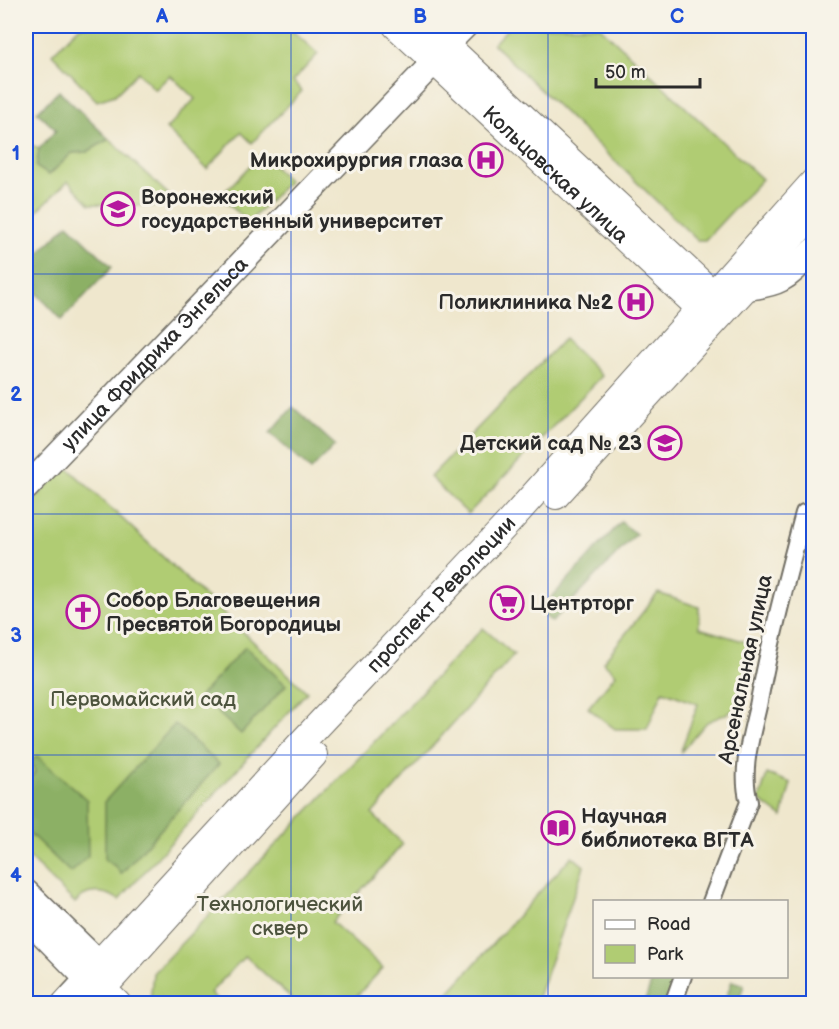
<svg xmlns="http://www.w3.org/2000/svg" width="839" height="1029" font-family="'Balsamiq Sans',sans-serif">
  <rect width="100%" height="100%" fill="#f7f3e8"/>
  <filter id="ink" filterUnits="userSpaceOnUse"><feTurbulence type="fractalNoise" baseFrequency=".0167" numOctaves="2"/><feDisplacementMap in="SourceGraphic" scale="12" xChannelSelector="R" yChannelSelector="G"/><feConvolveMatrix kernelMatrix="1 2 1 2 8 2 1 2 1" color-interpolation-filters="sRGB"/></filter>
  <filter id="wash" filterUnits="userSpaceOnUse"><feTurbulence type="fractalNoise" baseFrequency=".008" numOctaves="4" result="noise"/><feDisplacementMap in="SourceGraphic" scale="24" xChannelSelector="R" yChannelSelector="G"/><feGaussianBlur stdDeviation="1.35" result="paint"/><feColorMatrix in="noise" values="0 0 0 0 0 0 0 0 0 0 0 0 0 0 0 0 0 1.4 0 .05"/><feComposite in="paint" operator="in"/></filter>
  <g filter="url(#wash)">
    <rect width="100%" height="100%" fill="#efe7cd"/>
    <!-- green -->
    <g fill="#b0cc73" stroke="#6e7c4f" stroke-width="1.5">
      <path d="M80,26h207l31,28 -25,27 9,10 -50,52 -11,-11 -34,37 -41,-40 29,-30 -25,-24 -15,15 -17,-18 -23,23 -18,6 -45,-47z"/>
      <path d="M510,26h89l163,153 -57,61h-8l-204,-196z"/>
      <path d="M109,139l59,55 -12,12 -66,-2 -22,-23 -42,41v-80l13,7 -2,18 12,8 23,-22 15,-1z"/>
      <path d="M261,154l28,27 -40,41 -29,-25z"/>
      <path d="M564,339l38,37 -134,138 -38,-37z"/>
      <path d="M66,466l241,226 -188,208c-14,-10 -33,-11 -44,3l-49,-48v-347z"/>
      <path d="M658,593l41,14v21l54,16 -18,66 -28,12 -27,31 18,-49 -35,-13 -16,38h-32l-27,-21 28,-34 -13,-12z"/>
      <path d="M483,628l31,27 -142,159 31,30 -71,78 51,46 -33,35h-53l-52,-47 -35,37 11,10h-71l3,-30z"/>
      <path d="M767,774l24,9 -9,34 -23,-17z"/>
      <path d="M572,856l12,10 -48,137h-90l-4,-3z"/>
    </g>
    <!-- forest -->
    <g fill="#8cb065" stroke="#5c6e48" stroke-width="1.5">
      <path d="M59,91l50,48 -22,13 -15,1 -23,22 -13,-8 3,-18 17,-19 -19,-18z"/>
      <path d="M68,224l44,43 -50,53 -36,-38v-16z"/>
      <path d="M293,407l42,38 -24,25 -41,-37z"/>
      <path d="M621,522l15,12 -84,88 -13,-11z"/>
      <path d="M245,647l41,38 -45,49 -41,-38z"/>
      <path d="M175,724l44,40 -98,110 -6,-8 -10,-6v-59z"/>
      <path d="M37,756l50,44 1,56 -17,17 -45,-43v-46l9,-12 -4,-10z"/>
      <path d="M653,977h24l-11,26 -22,1z"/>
      <path d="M732,981l12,4 -6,18h-14z"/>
    </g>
  </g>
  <g filter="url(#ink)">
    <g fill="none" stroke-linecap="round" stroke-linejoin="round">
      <defs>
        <g id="street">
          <path d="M711,902l38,-100c-9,-31 2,-65 9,-96 12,-65 29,-129 46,-193"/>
          <path d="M673,1004l10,-28"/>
        </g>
        <g id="secondary">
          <path d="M446,45l19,-19"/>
          <path d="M745,288c39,-4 42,-11 69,-38"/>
          <path id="s1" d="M26,488l408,-426"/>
          <path d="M26,892l73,71"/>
          <path d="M26,917l61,62 -23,25"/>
        </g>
        <g id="primary">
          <path id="s2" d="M396,26l315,293"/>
          <path d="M426,26l299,279"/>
          <path d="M556,496l258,-283"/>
          <path d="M102,988l16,16"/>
          <path id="s3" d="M87,1004v-25l12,-16 202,-220 208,-221 305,-341"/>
          <path d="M89,1004l225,-249"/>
        </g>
      </defs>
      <!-- street casing -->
      <use href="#street" stroke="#706d64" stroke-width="20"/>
      <!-- secondary casing -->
      <use href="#secondary" stroke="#706d64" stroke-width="27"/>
      <!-- primary casing -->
      <use href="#primary" stroke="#706d64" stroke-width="28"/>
      <!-- street -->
      <use href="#street" stroke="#fff" stroke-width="16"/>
      <!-- secondary -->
      <use href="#secondary" stroke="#fff" stroke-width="24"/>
      <!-- primary -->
      <use href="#primary" stroke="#fff" stroke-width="26"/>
    </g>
  </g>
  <!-- grid -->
  <path fill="none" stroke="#1d4ed8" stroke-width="1.5" stroke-opacity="0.55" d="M291,26v978M548,26v978M26,274h788M26,514h788M26,755h788"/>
  <!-- icons -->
  <defs>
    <symbol id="hospital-ring" viewBox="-11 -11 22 22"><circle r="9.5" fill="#f7f3e8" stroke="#b5179e" stroke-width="1.5"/><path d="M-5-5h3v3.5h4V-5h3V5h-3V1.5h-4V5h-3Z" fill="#b5179e"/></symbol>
    <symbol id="university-ring" viewBox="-11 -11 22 22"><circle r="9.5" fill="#f7f3e8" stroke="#b5179e" stroke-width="1.5"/><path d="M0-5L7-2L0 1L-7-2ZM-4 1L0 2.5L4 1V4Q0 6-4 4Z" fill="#b5179e"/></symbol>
    <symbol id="school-ring" viewBox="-11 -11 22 22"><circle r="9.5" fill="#f7f3e8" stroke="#b5179e" stroke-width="1.5"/><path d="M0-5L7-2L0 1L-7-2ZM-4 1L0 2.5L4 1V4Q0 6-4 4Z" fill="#b5179e"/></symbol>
    <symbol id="supermarket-ring" viewBox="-11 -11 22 22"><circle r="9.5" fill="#f7f3e8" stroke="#b5179e" stroke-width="1.5"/><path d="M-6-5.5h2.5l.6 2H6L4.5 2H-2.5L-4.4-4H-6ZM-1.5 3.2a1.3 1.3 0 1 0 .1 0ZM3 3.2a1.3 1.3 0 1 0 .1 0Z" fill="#b5179e"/></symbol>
    <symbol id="church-ring" viewBox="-11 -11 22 22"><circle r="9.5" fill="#f7f3e8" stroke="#b5179e" stroke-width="1.5"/><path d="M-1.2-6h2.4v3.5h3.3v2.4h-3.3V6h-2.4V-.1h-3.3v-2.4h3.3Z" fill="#b5179e"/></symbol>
    <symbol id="library-ring" viewBox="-11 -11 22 22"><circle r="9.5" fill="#f7f3e8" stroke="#b5179e" stroke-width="1.5"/><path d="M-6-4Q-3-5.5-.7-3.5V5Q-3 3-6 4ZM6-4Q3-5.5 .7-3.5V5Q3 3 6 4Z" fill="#b5179e"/></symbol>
  </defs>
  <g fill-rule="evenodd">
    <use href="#hospital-ring" x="467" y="141" width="38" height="38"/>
    <use href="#university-ring" x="99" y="190" width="38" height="38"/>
    <use href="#hospital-ring" x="617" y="283" width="38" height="38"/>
    <use href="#school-ring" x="646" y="424" width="38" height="38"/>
    <use href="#supermarket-ring" x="488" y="584" width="38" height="38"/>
    <use href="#church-ring" x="64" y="593" width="38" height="38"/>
    <use href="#library-ring" x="539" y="809" width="38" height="38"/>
  </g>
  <g text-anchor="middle" stroke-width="6" stroke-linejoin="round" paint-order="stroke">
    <!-- poi labels -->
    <g font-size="21" font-weight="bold" fill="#2b2b2b" stroke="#f7f3e8" text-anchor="start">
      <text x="463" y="167" text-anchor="end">Микрохирургия глаза</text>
      <text x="141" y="204">Воронежский<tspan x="141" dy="24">государственный университет</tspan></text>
      <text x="613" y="309" text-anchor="end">Поликлиника №2</text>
      <text x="642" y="450" text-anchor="end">Детский сад № 23</text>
      <text x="106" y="607">Собор Благовещения<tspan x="106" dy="24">Пресвятой Богородицы</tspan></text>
      <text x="530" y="610">Центрторг</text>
      <text x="581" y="823">Научная<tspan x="581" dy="24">библиотека ВГТА</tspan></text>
    </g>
    <!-- street labels -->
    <g font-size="21" fill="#2b2b2b" stroke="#f7f3e8">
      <text dy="7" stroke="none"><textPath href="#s2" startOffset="218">Кольцовская улица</textPath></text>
      <text dy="7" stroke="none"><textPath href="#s1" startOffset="186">улица Фридриха Энгельса</textPath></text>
      <text dy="7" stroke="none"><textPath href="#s3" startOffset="548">проспект Революции</textPath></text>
      <text transform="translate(745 669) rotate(-78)" y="7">Арсенальная улица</text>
    </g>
    <!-- park labels -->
    <g font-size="21" fill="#4c533d" stroke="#f7f3e8">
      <text x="143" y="706">Первомайский сад</text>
      <text x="280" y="911">Технологический<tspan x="280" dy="24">сквер</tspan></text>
    </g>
  </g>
  <!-- margin -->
  <rect width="839" height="1029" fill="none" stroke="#f7f3e8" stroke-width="66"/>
  <!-- legend -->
  <rect x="593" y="900" width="195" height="78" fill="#f7f3e8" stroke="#a5a39c" stroke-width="1.5"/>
  <rect x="605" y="920" width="30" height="9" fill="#ffffff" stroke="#a5a39c" stroke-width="1.5"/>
  <text x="647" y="930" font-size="18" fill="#2b2b2b">Road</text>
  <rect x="605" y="945" width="30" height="18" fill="#b0cc73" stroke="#a5a39c" stroke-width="1.5"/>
  <text x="647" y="960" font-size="18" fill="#2b2b2b">Park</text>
  <!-- scale -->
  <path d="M596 78v9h104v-9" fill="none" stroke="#2b2b2b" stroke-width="3"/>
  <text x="605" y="78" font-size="18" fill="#2b2b2b" stroke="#f7f3e8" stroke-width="4.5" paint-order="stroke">50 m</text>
  <rect x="33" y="33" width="773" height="963" fill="none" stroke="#1d4ed8" stroke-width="2"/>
  <g font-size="20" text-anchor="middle" font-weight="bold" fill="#1d4ed8">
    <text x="162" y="23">A</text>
    <text x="420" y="23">B</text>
    <text x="677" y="23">C</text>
    <text x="16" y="160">1</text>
    <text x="16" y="401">2</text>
    <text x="16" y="642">3</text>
    <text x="16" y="882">4</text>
  </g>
</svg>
